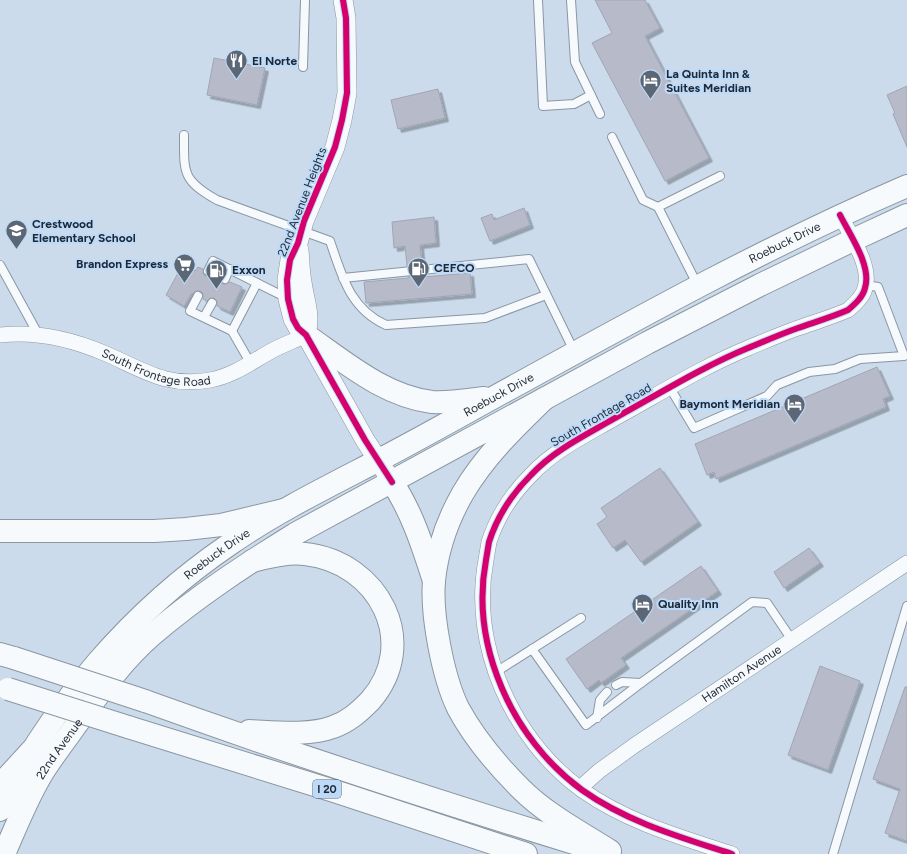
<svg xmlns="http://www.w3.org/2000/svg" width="907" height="854" font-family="Figtree,sans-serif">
  <defs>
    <filter id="shadow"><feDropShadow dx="3.5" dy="3.5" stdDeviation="0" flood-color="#0004"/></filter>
  </defs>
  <rect width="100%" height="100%" fill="#cbdbec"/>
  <!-- building -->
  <g fill="#b7bbc9" stroke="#a2a5b3" filter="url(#shadow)">
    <path d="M595,0h50l15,28 -15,8 64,122 -44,23 -73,-138 20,-10z"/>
    <path d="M214,58l51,10 -8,37 -50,-10z"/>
    <path d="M907,86v61l-14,-33 2,-1 -8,-18z"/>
    <path d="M438,89l7,29 -47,11 -7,-29z"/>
    <path d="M524,208l6,17 -40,16 -9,-23 11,-4 2,6z"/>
    <path d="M434,217l2,26 -16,2 2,19 -15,2 -2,-20 -11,2 -2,-26z"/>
    <path d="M183,264l12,7 3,-4 5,2v5l3,2h5l2,-2 7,3v5l3,2h3l4,-2 12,5 -12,25 -13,-6v-5l-3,-3h-4l-3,3 -4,-2v-6l-3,-2h-5l-2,3 -1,-1 -8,13 -18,-11z"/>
    <path d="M470,273l2,21 -106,9 -2,-21 44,-4v-1l15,-2v2z"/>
    <path d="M877,367l13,29 -7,3 3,8 -170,72 -2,-7 -7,3 -12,-31z"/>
    <path d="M660,468l38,54 -57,40 -16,-22 -12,8 -16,-24 10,-7 -6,-9z"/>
    <path d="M809,548l11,15 -36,25 -10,-16z"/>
    <path d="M701,566l17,25 -97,67 5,7 -25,18 -2,-3 -12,9 -21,-30z"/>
    <path d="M820,666l40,15 -32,89 -40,-15z"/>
    <path d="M905,687h2v154l-22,-8 15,-44 -27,-10z"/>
  </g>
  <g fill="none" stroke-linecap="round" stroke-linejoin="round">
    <defs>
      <g id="service">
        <path d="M538,0l5,106 31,-2 17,-9"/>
        <path d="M571,0l4,62 25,52"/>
        <path d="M303,67l2,-67"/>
        <path d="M184,135c0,38 -2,45 33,65l113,41c12,35 20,68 56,84l99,-7 61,-23"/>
        <path d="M612,137l31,63 15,7 40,79"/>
        <path d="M658,207l62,-31"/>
        <path d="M0,265l38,69"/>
        <path d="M208,271l5,-10 74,37"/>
        <path d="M343,278l186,-19 46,94"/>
        <path d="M225,279l4,-10"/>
        <path d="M198,296l-8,15 42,20 19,33"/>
        <path d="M204,317l8,-14"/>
        <path d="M232,331l25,-48"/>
        <path d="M670,388l24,40 73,-32 10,-11 32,-13 26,-3 25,-10 44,-3 -26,-69 -12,-2"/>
        <path d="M532,649l54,76 55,-42 111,-81 15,1 25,37"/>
        <path d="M496,672l85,-54"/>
        <path d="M616,685l6,-3 19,1"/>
        <path d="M597,718l3,-18 7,-8"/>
        <path d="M833,854l74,-248"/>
      </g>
      <g id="minor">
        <path id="s1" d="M0,335c35,-4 71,4 104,18 38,16 62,35 106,27 24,-4 44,-20 65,-31 10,-5 21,-9 31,-14"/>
        <path id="s2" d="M580,788l19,-17 36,-26 272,-182"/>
        <path d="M732,854c-52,-17 -105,-32 -150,-64 -70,-51 -112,-145 -96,-230 1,-6 2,-12 3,-18 8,-25 23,-48 42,-67 23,-25 55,-40 84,-57 44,-24 87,-51 133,-70 17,-7 33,-14 50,-20 17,-6 34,-11 50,-18 7,-6 15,-13 17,-22 7,-22 -15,-53 -25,-73"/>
      </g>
      <g id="tertiary">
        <path d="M343,0l3,18 1,75 -5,27 -7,27 -31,74 -6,22 -8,17 -3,20 1,19 5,20 5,9 8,7 59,105 27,42"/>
        <path d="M299,250c1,11 1,22 3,32 3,21 9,32 4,53"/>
      </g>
      <g id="secondary">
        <path d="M306,335c39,27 78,61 126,67 17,1 35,-2 52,-4"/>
        <path id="s3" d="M0,810c50,-105 134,-201 230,-266 46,-32 97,-57 147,-83 48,-25 95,-52 143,-78 127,-70 254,-140 387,-197"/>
        <path id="s4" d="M4,854c12,-27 23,-56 39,-82 10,-16 22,-31 33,-47 23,-31 46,-64 76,-90 44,-38 93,-70 143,-101l352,-191 113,-58 93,-45 54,-25"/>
      </g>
      <g id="motorway">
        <path d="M544,399c-30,29 -60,58 -81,94 -15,26 -26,58 -29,88 -3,34 9,96 24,127 16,30 39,57 63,81 25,25 59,43 89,62"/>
        <path d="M392,482c20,30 31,65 42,99"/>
        <path d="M0,531h154l32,-2 35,-4 63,-15"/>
        <path d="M0,654l14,4"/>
        <path d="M145,701c142,51 285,98 429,142l17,4"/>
        <path d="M128,727l206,64 192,63"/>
        <path d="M249,731c25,1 60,5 84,-4 15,-5 26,-15 37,-26 51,-58 9,-139 -65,-147 -18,-2 -36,3 -53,7"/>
        <path d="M0,785l35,-38"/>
      </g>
    </defs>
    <!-- service casing -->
    <use href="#service" stroke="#8a96a2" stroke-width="10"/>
    <!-- minor casing -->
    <use href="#minor" stroke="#8a96a2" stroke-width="16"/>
    <!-- tertiary casing -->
    <use href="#tertiary" stroke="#8a96a2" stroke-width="20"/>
    <!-- secondary casing -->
    <use href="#secondary" stroke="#8a96a2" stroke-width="24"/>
    <!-- motorway casing -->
    <use href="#motorway" stroke="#8a96a2" stroke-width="24"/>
    <!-- service -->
    <use href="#service" stroke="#f7fafc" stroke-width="8"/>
    <!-- minor -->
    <use href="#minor" stroke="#f7fafc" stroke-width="15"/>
    <!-- tertiary -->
    <use href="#tertiary" stroke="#f7fafc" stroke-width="19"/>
    <!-- secondary -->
    <use href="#secondary" stroke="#f7fafc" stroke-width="22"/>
    <!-- motorway -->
    <use href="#motorway" stroke="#f7fafc" stroke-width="22"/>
    <defs>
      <g id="motorway-bridge">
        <path d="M14,658l131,43"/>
        <path d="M8,689l120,38"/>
      </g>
    </defs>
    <!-- motorway-bridge casing -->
    <use href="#motorway-bridge" stroke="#8a96a2" stroke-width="24" stroke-linecap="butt"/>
    <!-- motorway-bridge -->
    <use href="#motorway-bridge" stroke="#f7fafc" stroke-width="22"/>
    <defs>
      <g id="cycleway">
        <path d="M343,0l3,18 1,75 -5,27 -7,27 -31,74 -6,22 -8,17 -3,20 1,19 5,20 5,9 8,7 59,105 27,42"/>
        <path d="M732,854c-52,-17 -105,-32 -150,-64 -70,-51 -112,-145 -96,-230 1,-6 2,-12 3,-18 8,-25 23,-48 42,-67 23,-25 55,-40 84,-57 44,-24 87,-51 133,-70 17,-7 33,-14 50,-20 17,-6 34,-11 50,-18 7,-6 15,-13 17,-22 7,-22 -15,-53 -25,-73"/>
      </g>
    </defs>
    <!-- cycleway casing -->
    <use href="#cycleway" stroke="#bedaf9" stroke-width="8"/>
    <!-- cycleway -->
    <use href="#cycleway" stroke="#d6006c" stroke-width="6"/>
  </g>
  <!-- icons -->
  <defs>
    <symbol id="restaurant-pin" viewBox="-11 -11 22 30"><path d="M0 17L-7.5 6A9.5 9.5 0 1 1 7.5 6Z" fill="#5b6774" stroke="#bedaf9"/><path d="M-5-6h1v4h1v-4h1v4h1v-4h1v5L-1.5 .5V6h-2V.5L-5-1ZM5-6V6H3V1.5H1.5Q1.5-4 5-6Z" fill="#fff"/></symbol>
    <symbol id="hotel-pin" viewBox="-11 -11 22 30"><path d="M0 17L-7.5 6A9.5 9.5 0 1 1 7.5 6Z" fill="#5b6774" stroke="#bedaf9"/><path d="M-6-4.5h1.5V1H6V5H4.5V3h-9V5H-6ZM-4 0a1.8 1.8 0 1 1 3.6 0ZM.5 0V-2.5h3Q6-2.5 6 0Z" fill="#fff"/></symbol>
    <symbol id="school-pin" viewBox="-11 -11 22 30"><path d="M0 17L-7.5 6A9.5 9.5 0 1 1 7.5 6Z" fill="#5b6774" stroke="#bedaf9"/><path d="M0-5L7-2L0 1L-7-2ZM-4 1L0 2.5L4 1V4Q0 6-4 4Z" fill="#fff"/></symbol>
    <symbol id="supermarket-pin" viewBox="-11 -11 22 30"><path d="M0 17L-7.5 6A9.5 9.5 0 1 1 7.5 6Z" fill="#5b6774" stroke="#bedaf9"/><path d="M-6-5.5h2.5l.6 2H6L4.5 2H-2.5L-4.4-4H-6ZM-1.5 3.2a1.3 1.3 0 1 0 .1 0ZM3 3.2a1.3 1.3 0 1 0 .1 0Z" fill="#fff"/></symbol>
    <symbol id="fuel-pin" viewBox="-11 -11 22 30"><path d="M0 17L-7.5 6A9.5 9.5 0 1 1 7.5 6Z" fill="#5b6774" stroke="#bedaf9"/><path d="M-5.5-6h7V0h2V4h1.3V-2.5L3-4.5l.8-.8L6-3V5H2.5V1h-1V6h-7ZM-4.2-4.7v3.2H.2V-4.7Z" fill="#fff"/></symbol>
  </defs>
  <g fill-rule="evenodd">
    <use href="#restaurant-pin" x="224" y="48" width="25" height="34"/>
    <use href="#hotel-pin" x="638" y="68" width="25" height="34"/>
    <use href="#school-pin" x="4" y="218" width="25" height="34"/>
    <use href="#supermarket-pin" x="172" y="252" width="25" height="34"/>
    <use href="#fuel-pin" x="406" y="256" width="25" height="34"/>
    <use href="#fuel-pin" x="204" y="258" width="25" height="34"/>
    <use href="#hotel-pin" x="782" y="392" width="25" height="34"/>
    <use href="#hotel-pin" x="630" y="592" width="25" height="34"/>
  </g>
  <g text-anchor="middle" stroke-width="4" stroke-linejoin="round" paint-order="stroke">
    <!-- shield labels -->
    <rect fill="#bedaf9" stroke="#4e5d6f" stroke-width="1" x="313" y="780" width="28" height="18" rx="3"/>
    <g font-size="11" font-weight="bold" fill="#1e2834">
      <text x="327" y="793">I 20</text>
    </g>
    <!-- poi labels -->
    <g font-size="12" font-weight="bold" fill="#1e2834" stroke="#bedaf9" text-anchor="start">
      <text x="252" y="65">El Norte</text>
      <text x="666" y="78">La Quinta Inn &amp;<tspan x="666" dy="14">Suites Meridian</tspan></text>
      <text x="32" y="228">Crestwood<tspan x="32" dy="14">Elementary School</tspan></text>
      <text x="168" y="268" text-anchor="end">Brandon Express</text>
      <text x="434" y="272">CEFCO</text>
      <text x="232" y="274">Exxon</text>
      <text x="780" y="408" text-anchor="end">Baymont Meridian</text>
      <text x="658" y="608">Quality Inn</text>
    </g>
    <!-- street labels -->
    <g font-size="12" fill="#1e2834" stroke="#bedaf9">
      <text transform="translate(302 202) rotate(-69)" y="4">22nd Avenue Heights</text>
      <text dy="4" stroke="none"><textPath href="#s3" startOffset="987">Roebuck Drive</textPath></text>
      <text dy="4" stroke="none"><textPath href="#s1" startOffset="162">South Frontage Road</textPath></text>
      <text dy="4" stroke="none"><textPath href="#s3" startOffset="663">Roebuck Drive</textPath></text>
      <text transform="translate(601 415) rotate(-30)" y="4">South Frontage Road</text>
      <text dy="4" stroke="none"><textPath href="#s3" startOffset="339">Roebuck Drive</textPath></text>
      <text dy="4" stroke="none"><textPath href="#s2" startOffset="198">Hamilton Avenue</textPath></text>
      <text dy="4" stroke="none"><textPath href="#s4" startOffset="119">22nd Avenue</textPath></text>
    </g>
  </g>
</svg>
